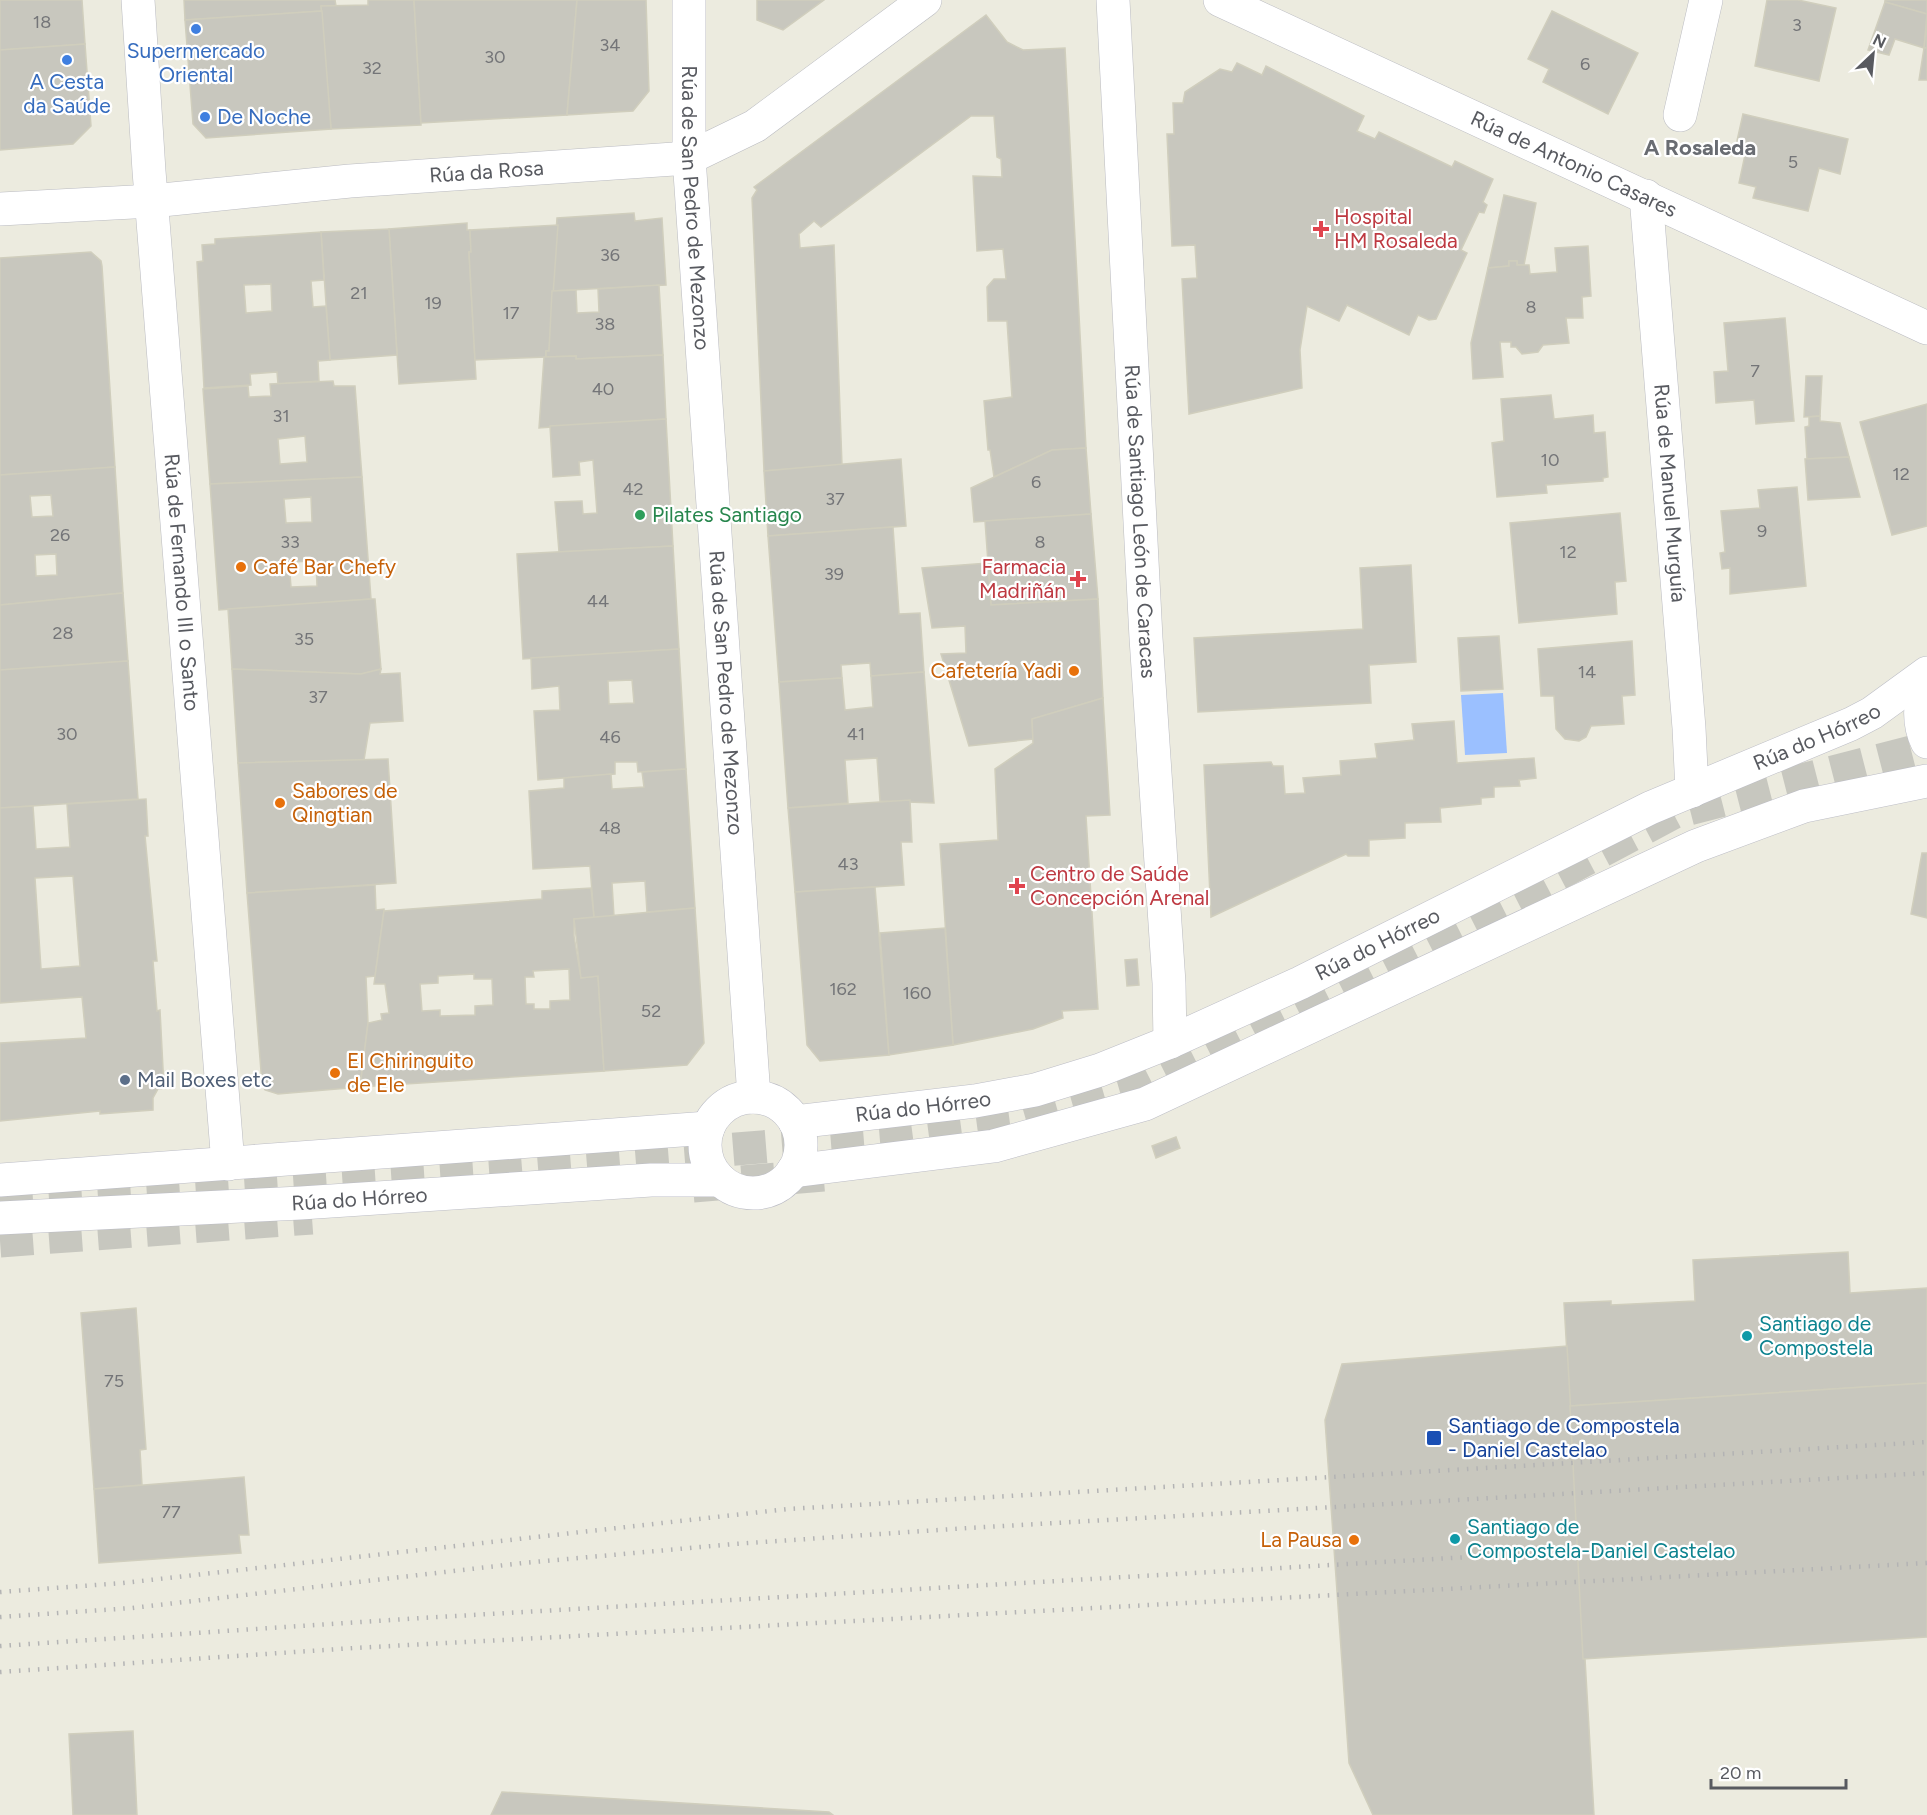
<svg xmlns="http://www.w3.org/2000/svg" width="1927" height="1815" font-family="Figtree,sans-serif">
  <rect width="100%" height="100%" fill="#ecebdf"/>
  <!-- water -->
  <path fill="#9bc0ff" d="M1503,693l4,60 -42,2 -4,-60z"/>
  <!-- building -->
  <g fill="#c8c7be" stroke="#d0cebd" stroke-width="1.5" fill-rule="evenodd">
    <path d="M0,0h82l3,44 -85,6z"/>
    <path d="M184,0h151l1,6h-15l1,5 -137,9z"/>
    <path d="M368,0h46l7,125 -90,4 -10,-123 47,-1z"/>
    <path d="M414,0h163l-10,115 -146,8z"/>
    <path d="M577,0h69l3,91 -16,20 -66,4z"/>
    <path d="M757,0h67l-41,30 -26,-10z"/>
    <path d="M1767,0h31l38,8 -17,73 -64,-15z"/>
    <path d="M1885,0h42v14l-42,-12z"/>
    <path d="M1885,2l42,12 -3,34 -29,-9 -6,16 -21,-5z"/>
    <path d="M322,11l9,118 -125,9 -13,-14 -8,-104z"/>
    <path d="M1552,11l86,42 -30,61 -65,-32 6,-13 -21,-10z"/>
    <path d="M986,15l21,27 16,8 42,-2 21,400 -34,2 -58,27 -4,-27h-2l-4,-49 28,-4 -5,-76h-19l-1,-34 7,-8h12l-3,-30 -26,2 -4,-75 29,1 -1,-18 -4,-2 -3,-41h-23l-150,111 -7,-6 -15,13 1,14 34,-3 8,220 -78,6 -12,-273 5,-8 -3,-3z"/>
    <path d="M1927,22v26h-3z"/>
    <path d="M85,44l6,82 -18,18 -73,6v-100z"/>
    <path d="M1924,48h3v32h-8z"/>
    <path d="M1237,63l25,12 4,-9 98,50 -7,15 18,8 4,-7 73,35 3,-6 38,18 -10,23 4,3 -3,8 -5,-1 -18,38 6,3 -31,66 -7,1 -11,-5 -9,20 -62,-30 -8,16 -32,-15 -7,44 2,38 -113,26 -7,-135 15,-1 -2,-33 -23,1 -5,-112h7l-1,-31h10l2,-11 35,-23 12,3z"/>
    <path d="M1743,114l105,25 -8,35 -21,-6 -11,43 -55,-13 3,-11 -17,-4 6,-28 -11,-1z"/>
    <path d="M1504,195l32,8 -12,62h-7v-4h-8v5l-21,2z"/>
    <path d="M634,213l1,8 27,-3 4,67 -114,6 5,-73z"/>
    <path d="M467,223v7h3l1,22h-2l7,127 -77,5 -10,-155z"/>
    <path d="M558,225l-9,126h-3v6l-71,3 -6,-108h2l-1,-22z"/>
    <path d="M389,229l8,126 -67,5 -9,-128z"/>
    <path d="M321,232l3,48 -13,1 2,26 13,-1 4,54 -12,1 1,20 -41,3 -1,-12 -27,2 1,11 -47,3 -7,-126 6,-1 -1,-16 13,-1v-5zM271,284l1,27 -26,2 -2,-28z"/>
    <path d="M1588,246l3,50 -9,1 1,21h-17l3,25 -26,2 -5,7 -16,2 -6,-7h-5v-5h-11l3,35 -30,2 -2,-36 17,-75 21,-2v-5h8v4h12l1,9 27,-2 -2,-24z"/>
    <path d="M91,252l10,9 1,5 13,201 -115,8v-217z"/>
    <path d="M659,285l4,70 -87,4v-3l-30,1v-6h3l3,-60 24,-1 1,23 22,-1 -1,-23z"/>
    <path d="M1785,318l9,103 -38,3 -2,-24 -38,3 -2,-31 14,-1 -4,-48z"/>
    <path d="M663,355l3,64 -127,9 5,-71 32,-1v3z"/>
    <path d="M1806,376h16l-2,40 -16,1z"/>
    <path d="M333,381l1,5h21l7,91 -152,7 -7,-95 45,-3 1,11 22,-1 -1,-12zM305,436l2,26 -27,2 -2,-25z"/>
    <path d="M1551,395l3,24 39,-4 1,18 11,-1 3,45 -5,1v3l-57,4 1,8 -50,4 -5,-54 12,-2 -3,-42z"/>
    <path d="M1927,404v122l-35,9 -32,-113z"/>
    <path d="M1820,416v5l20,2 9,34 -42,2 -2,-32 4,-1v-9z"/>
    <path d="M666,419l7,127 -114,6 -4,-50 27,-1 1,13 14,-1 -4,-53 -14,2 1,13 -27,2 -3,-51z"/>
    <path d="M1086,448l5,66 -117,8 -3,-34 81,-38z"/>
    <path d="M1849,457l11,40 -52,3 -3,-41z"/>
    <path d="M901,459l5,67 -138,10 -4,-65z"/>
    <path d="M115,467l8,126 -123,12v-130zM51,495l2,21 -21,1 -2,-21zM56,554l1,21 -21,1 -1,-21z"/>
    <path d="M362,477l9,122 -152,11 -9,-126zM311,497l1,25 -26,1 -2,-24zM316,561l1,25 -26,1 -2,-25z"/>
    <path d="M1797,487l9,99 -76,8v-26l-8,1 -2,-16 5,-1 -4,-41 39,-3 -2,-18z"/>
    <path d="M1620,513l6,68 -11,1 2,32 -98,9 -9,-100z"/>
    <path d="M1091,514l7,85 -107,6 -6,-84z"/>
    <path d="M893,527l6,87 21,-1 4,59 -53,4 -1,-13 -29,2 1,13 -63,4 -11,-146z"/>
    <path d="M673,546l6,103 -156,10 -6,-105z"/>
    <path d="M988,563l3,42 107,-6 5,99 -71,21 1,20 -64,7 -28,-92 25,-1 -1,-27 -33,2 -10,-60z"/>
    <path d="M1411,565l5,97 -47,3 2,38 -173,9 -4,-74 169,-9 -3,-61z"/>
    <path d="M123,593l5,68 -128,9v-65z"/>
    <path d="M371,599h4l6,70 -20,5 -129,-5 -4,-60z"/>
    <path d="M1499,636l4,53 -42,2 -3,-53z"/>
    <path d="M1632,641l3,54 -13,1 2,28 -33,2 -5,11 -7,4 -14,-2 -9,-10 -2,-33h-13l-3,-47z"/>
    <path d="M679,649l7,120 -48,3 -1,-10h-22v12l-77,6 -4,-69 26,-1 -1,-24 -27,3 -1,-31zM632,680l2,23 -25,1 -1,-23z"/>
    <path d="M128,661l10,138 -138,9v-138z"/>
    <path d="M232,669l129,5 20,-5 -1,5 20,-1 3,48 -33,2 -6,37 -126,3z"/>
    <path d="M924,672l10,131 -54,-2 -3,-43 -32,2 3,43 -60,5 -9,-126 63,-4 3,32 28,-3 -2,-31z"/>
    <path d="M1103,698l7,117 -24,1 12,193 -36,2 1,7 -30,11 -80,16 -13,-201 58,-4 -3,-71 38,-26 -1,-24z"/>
    <path d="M1454,721l3,42 77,-5 2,20 -17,2 1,6 -26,1v10l-13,1v6l-41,4 1,14 -36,1v15l-36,2v16h-21l-2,-2 -135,63 -7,-152 67,-3 2,4h10l2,28 20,-1 -2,-15 38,-3 -1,-14 37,-3 -2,-14 39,-4 -2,-16z"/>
    <path d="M388,759l8,124 -149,10 -9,-130z"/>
    <path d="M686,769l9,139 -48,4 -2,-31 -33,2 2,33 -20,2 -4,-52 -57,3 -4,-78 35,-3v-10l47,-4 1,15 32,-2 -2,-15z"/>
    <path d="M146,799l2,37h-3l12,125h-4l4,50 3,-1 4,78 -6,1 -5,9v12l-53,4v-3l-100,10v-78l86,-5 -4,-41 -82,6v-195l33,-2 3,43 34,-2 -3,-43zM73,876l7,90 -39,3 -6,-91z"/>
    <path d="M910,800l2,42h-11l3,43 -109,7 -7,-84z"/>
    <path d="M1922,853h5v65l-16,-4z"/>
    <path d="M375,885l1,25 8,-1v2l-9,65 -9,1 2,46 -8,64 -82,7 -13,-4 -3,-6 -15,-191z"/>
    <path d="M875,887l14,168 -69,6 -13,-16 -12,-153z"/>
    <path d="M591,888l3,30 -20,1v17l7,42 17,-2 6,95 -244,16 8,-64 14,-3 -1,-6 8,-1 -4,-29h-11l10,-73 158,-12v-8zM569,969l1,31 -20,1v8h-16v-5h-8l-1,-27h9l-1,-6zM474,974v5h18l1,26 -18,1v9l-35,1v-6l-18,1 -2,-27 18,-1v-7z"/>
    <path d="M695,908l9,135 -17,22 -83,6 -6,-95 -17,2 -7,-59z"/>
    <path d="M945,928l8,117 -64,10 -9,-122z"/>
    <path d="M1137,959l2,26 -12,1 -2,-26z"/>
    <path d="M1176,1137l4,11 -24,10 -4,-12z"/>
    <path d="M1848,1252l2,41 77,-5v95l-357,23 -6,-103 47,-2v4l84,-4 -2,-41z"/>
    <path d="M136,1308l10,141 -6,1 2,35 -48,4 -13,-176z"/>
    <path d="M1567,1346l27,469h-221l-24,-52 -24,-343 17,-56z"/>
    <path d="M1927,1383v254l-344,22 -13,-253z"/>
    <path d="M244,1477l5,58h-10l2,18 -142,10 -5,-74z"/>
    <path d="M133,1731l4,84h-64l-4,-81z"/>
    <path d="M502,1792l327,20 4,3h-342z"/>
  </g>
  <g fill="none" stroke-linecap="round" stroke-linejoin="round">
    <!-- trunk-tunnel -->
    <g stroke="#c7c7bf" stroke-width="33" stroke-dasharray="33 16" stroke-linecap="butt">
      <path d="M693,1186l131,-11"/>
      <path d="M0,1201l514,-34 370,-30 136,-18 129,-37 394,-200 130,-69 254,-65"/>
      <path d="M0,1241l312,-23"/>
    </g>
    <defs>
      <g id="minor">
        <path id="s1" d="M138,0l11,171 79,993"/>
        <path id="s2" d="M689,0v158l65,939"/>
        <path id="s3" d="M1113,0l33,638 23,345 1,59"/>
        <path id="s4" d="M1220,0l707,328"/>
        <path d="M1680,115l26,-115"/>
        <path id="s5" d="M1646,196l43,532 3,63"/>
        <path id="s6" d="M0,209l152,-8 198,-20 339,-23 66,-32 170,-126"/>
      </g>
      <g id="secondary">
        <path d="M1927,683c-8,19 -9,40 0,59"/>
        <circle cx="753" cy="1145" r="48"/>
        <path id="s7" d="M795,1122l180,-21 60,-11 65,-20 70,-28 130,-59 350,-175 201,-84 21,-11 55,-40"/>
        <path d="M793,1171l201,-25 151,-42 551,-258 108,-40 123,-25"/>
        <path d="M0,1180l708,-52"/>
        <path id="s8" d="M0,1218l301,-15 350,-23h69"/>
      </g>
    </defs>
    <!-- minor casing -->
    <use href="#minor" stroke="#babbc1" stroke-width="34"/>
    <!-- secondary casing -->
    <use href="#secondary" stroke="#bcbdc6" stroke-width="34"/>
    <!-- minor -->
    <use href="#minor" stroke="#fff" stroke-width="33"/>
    <!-- secondary -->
    <use href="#secondary" stroke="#fff" stroke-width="33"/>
    <!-- rail -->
    <g stroke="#b3b3b4" stroke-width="4.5" stroke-dasharray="1.5 8" stroke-linecap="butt">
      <path d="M0,1592l123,-9 665,-74 1139,-67"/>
      <path d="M0,1617l132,-9 391,-45 211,-19 234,-16 959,-55"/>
      <path d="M0,1646l421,-28 1202,-70"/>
      <path d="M0,1672l354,-24 1573,-85"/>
    </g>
  </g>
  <!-- markers -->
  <g fill="#3f7fe0" stroke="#fff" stroke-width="2">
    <circle cx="196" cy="29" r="6"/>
    <circle cx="67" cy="60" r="6"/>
    <circle cx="205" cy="117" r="6"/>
  </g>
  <g fill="#e0444e" stroke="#fff" stroke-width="2">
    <path d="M1318 220h6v6h6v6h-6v6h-6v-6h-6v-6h6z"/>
    <path d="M1075 570h6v6h6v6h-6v6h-6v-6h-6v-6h6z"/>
    <path d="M1014 877h6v6h6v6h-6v6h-6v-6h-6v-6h6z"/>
  </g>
  <circle fill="#2e9e5b" stroke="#fff" stroke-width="2" cx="640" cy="515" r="6"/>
  <g fill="#e8710a" stroke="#fff" stroke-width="2">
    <circle cx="241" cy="567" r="6"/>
    <circle cx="1074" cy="671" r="6"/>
    <circle cx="280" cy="803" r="6"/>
    <circle cx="335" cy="1073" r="6"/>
    <circle cx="1354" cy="1540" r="6"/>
  </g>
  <circle fill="#5c6f8a" stroke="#fff" stroke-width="2" cx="125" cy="1080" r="6"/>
  <g fill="#0f9aa8" stroke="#fff" stroke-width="2">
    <circle cx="1747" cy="1336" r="6"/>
    <circle cx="1455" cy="1539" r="6"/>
  </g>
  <rect fill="#1a4fb4" stroke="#fff" stroke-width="2" x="1426" y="1430" width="16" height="16" rx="3"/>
  <g text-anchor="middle" stroke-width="4.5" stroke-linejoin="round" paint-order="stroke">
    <!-- number labels -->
    <g font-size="18" fill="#747578">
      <text x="42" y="28">18</text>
      <text x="1797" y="31">3</text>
      <text x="610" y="51">34</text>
      <text x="495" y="63">30</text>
      <text x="1585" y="70">6</text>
      <text x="372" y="74">32</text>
      <text x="1793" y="168">5</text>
      <text x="610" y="261">36</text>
      <text x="359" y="299">21</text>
      <text x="433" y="309">19</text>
      <text x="1531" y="313">8</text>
      <text x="511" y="319">17</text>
      <text x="605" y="330">38</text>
      <text x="1755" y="377">7</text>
      <text x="603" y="395">40</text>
      <text x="281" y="422">31</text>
      <text x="1550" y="466">10</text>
      <text x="1901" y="480">12</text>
      <text x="1036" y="488">6</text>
      <text x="633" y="495">42</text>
      <text x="835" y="505">37</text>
      <text x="1762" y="537">9</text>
      <text x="60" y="541">26</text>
      <text x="290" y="548">33</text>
      <text x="1040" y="548">8</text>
      <text x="1568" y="558">12</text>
      <text x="834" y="580">39</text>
      <text x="598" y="607">44</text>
      <text x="63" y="639">28</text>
      <text x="304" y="645">35</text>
      <text x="1587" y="678">14</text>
      <text x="318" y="703">37</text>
      <text x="67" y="740">30</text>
      <text x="856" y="740">41</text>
      <text x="610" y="743">46</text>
      <text x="610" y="834">48</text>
      <text x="848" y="870">43</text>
      <text x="843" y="995">162</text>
      <text x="917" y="999">160</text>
      <text x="651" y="1017">52</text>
      <text x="114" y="1387">75</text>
      <text x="171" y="1518">77</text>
    </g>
    <!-- shop labels -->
    <g font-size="21" fill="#366cbe" stroke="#fff">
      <text x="196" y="58">Supermercado<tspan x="196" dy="24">Oriental</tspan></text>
      <text x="67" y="89">A Cesta<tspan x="67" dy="24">da Saúde</tspan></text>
      <text x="217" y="124" text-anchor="start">De Noche</text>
    </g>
    <!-- street labels -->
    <g font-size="21" fill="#585a60" stroke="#fff">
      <text dy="7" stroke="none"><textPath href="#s4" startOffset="390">Rúa de Antonio Casares</textPath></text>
      <text dy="7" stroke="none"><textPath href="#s6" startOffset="488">Rúa da Rosa</textPath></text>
      <text dy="7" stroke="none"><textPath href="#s2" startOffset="208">Rúa de San Pedro de Mezonzo</textPath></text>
      <text dy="7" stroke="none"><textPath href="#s5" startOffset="298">Rúa de Manuel Murguía</textPath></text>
      <text dy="7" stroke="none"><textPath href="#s3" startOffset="522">Rúa de Santiago León de Caracas</textPath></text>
      <text dy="7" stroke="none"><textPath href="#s1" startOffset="584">Rúa de Fernando III o Santo</textPath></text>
      <text dy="7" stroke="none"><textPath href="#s2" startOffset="694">Rúa de San Pedro de Mezonzo</textPath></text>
      <text dy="7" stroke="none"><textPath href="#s7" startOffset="1101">Rúa do Hórreo</textPath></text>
      <text dy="7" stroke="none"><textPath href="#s7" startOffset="615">Rúa do Hórreo</textPath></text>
      <text dy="7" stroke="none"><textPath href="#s7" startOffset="129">Rúa do Hórreo</textPath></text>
      <text dy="7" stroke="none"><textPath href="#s8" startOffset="360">Rúa do Hórreo</textPath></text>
    </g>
    <!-- health labels -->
    <g font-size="21" fill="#be3a42" stroke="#fff" text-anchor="start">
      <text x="1334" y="224">Hospital<tspan x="1334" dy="24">HM Rosaleda</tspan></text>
      <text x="1066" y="574" text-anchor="end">Farmacia<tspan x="1066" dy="24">Madriñán</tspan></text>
      <text x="1030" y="881">Centro de Saúde<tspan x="1030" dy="24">Concepción Arenal</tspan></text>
    </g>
    <!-- leisure labels -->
    <g font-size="21" fill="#27864d" stroke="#fff" text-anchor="start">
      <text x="652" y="522">Pilates Santiago</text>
    </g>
    <!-- food labels -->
    <g font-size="21" fill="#c56008" stroke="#fff" text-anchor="start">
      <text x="253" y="574">Café Bar Chefy</text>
      <text x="1062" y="678" text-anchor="end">Cafetería Yadi</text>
      <text x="292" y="798">Sabores de<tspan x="292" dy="24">Qingtian</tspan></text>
      <text x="347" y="1068">El Chiringuito<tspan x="347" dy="24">de Ele</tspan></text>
      <text x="1342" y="1547" text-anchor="end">La Pausa</text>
    </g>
    <!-- service labels -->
    <g font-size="21" fill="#4e5e75" stroke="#fff" text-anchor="start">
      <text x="137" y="1087">Mail Boxes etc</text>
    </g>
    <!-- culture labels -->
    <g font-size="21" fill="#0d838f" stroke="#fff" text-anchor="start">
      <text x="1759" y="1331">Santiago de<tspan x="1759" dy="24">Compostela</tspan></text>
      <text x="1467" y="1534">Santiago de<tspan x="1467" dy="24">Compostela-Daniel Castelao</tspan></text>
    </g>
    <!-- transit labels -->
    <g font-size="21" fill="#164399" stroke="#fff" text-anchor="start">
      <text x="1448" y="1433">Santiago de Compostela<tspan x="1448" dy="24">- Daniel Castelao</tspan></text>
    </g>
    <!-- neighbourhood labels -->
    <g font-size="22" font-weight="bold" fill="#696c72" stroke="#fff">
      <text x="1700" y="155">A Rosaleda</text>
    </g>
  </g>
  <!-- north arrow -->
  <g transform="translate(1873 54) rotate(26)" stroke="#ffffff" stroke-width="4.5" paint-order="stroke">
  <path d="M0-4.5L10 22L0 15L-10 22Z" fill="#585a60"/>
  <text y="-9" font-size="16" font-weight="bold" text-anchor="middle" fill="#585a60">N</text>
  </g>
  <!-- scale -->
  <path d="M1711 1779v9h135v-9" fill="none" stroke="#585a60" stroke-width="3"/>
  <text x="1720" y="1779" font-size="18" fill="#585a60" stroke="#ffffff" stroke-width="4.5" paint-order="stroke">20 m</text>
</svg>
